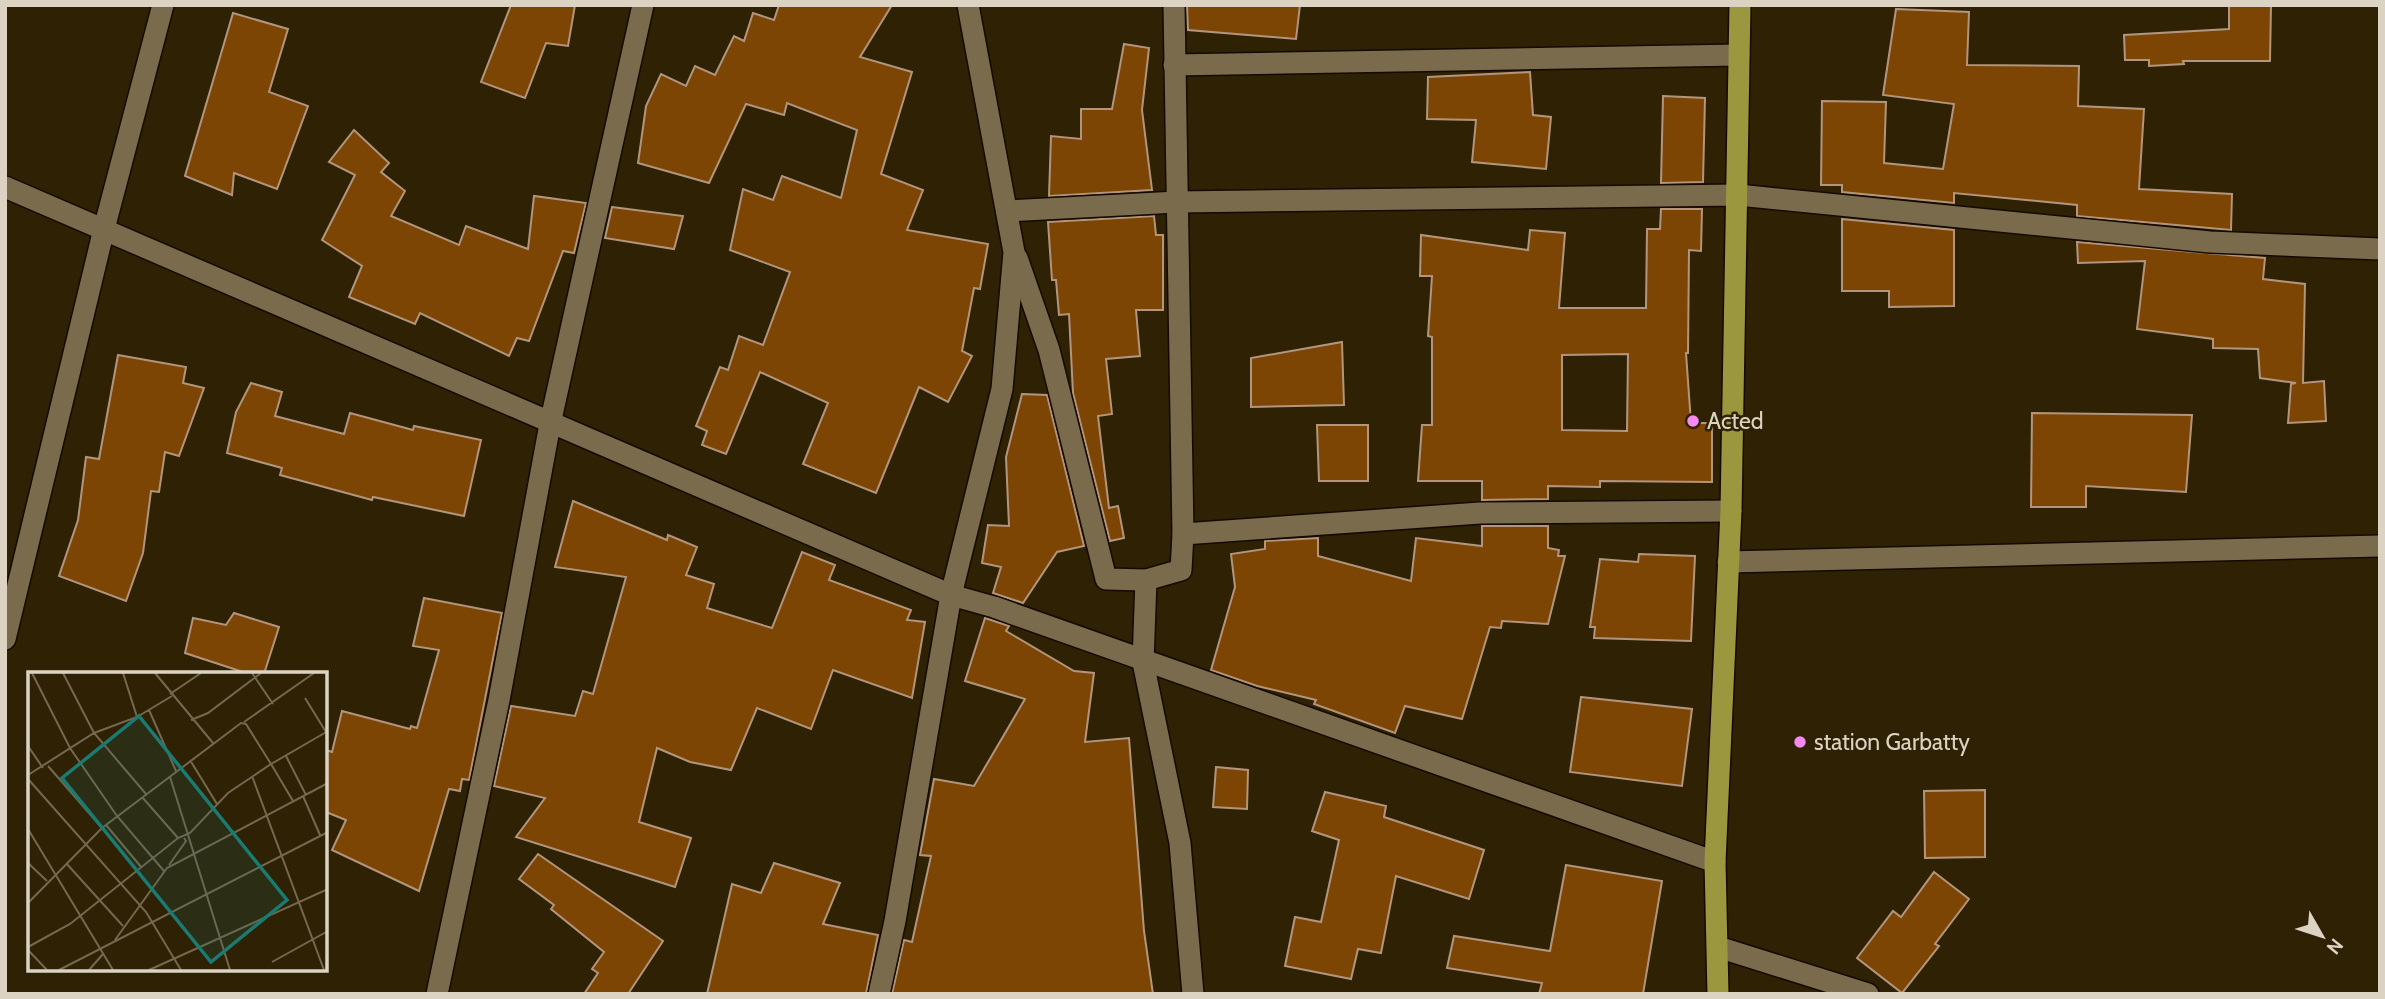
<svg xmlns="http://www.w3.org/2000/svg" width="2385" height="999" font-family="Cabin,sans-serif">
  <rect width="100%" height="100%" fill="#2e2104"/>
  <!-- building -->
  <g fill="#7d4503" stroke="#b2957e" stroke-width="2" fill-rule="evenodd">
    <path d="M511,5h64l-7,41 -22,-3 -21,55 -44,-16z"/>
    <path d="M779,5h113l-32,52 52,15 -31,102 42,16 -16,40 81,14 -8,45 -6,-1 -12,63 10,5 -24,46 -29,-15 -43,106 -73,-29 25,-61 -68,-31 -34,82 -24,-9 5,-14 -11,-5 24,-59 8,3 11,-34 24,9 27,-73 -60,-22 13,-61 30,11 9,-24 59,22 16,-68 -70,-27 -3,12 -38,-11 -37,79 -71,-20 8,-57 15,-32 25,12 9,-20 20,9 19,-39 10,5 9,-28 21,7z"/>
    <path d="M1187,5h113l-4,34 -108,-9z"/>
    <path d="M2229,5h42l-1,56h-87l1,3 -35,2v-6h-24l-1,-25 105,-6z"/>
    <path d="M1896,9l73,3 -2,53 112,1 -1,40 66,3 -5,80 93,5 -1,36 -154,-14v-11l-123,-12v10l-112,-11v-7h-21l1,-84 64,1 -2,61 59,6 11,-65 -71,-9z"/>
    <path d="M233,13l55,16 -19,63 39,14 -31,83 -43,-16 -2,22 -47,-19z"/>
    <path d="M1124,44l25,4 -7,62 10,80 -103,6 2,-60 30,3v-30h31z"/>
    <path d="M1530,72l3,43 18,2 -5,52 -74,-7 4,-42 -49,-1 1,-42z"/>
    <path d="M1663,96l42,2 -2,84 -42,1z"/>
    <path d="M354,130l35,33 -8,9 24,19 -14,25 68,29 7,-19 62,23 6,-53 52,7 -12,50 -11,-2 -34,90 -12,-3 -8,18 -89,-43 -5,11 -66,-27 13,-31 -40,-26 33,-65 -26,-13z"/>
    <path d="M612,207l71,9 -9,33 -69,-11z"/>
    <path d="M1661,209h41l-1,42 -12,-1 -1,103h-2l5,70h21v59l-112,-1v6l-52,-1v13l-66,1v-19h-64l4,-56h10v-88l-4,-1 4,-60h-12l1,-41 107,15 2,-20 35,3 -6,75h87l1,-79h13zM1628,354l-1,77 -65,-1v-75z"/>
    <path d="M1154,216l2,19h7v75h-27l4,46 -34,3 6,55 -14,2 11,92 9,-2 6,32 -14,3 -37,-148 -4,-79 -10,1 -3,-35h-4l-4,-58z"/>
    <path d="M1842,219l112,11v76l-65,1v-16h-47z"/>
    <path d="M2077,242l188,16 -2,21 42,5 -2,99 21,-2 2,40 -38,2 3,-39 5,-1 -36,-5 -2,-29 -45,-1v-9l-76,-10 8,-68 -67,2z"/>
    <path d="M1342,342l2,63 -93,2v-49z"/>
    <path d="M118,355l68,12 -3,16 21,5 -25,68 -14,-4 -6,40 -8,-1 -8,62 -17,48 -67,-25 19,-56 8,-63 13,2z"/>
    <path d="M251,383l31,9 -7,24 69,18 6,-21 63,17 1,-4 67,14 -17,76 -91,-19 -1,3 -92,-25 2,-7 -55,-15 9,-41z"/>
    <path d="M1022,394l25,1 37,151 -27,6 -34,51 -30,-10 8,-26 -19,-4 6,-38 21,1 -3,-69z"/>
    <path d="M2032,413l160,2 -6,77 -100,-6v21h-55z"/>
    <path d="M1317,425h51v56h-49z"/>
    <path d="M573,501l94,39 1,-5 29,12 -11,28 28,9 -7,24 65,20 30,-76 33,13 -6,15 82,30 -4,10 18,2 -13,76 -79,-28 -22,59 -54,-21 -26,62 -41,-8 -33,-14 -18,74 52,16 -16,49 -159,-50 29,-39 -51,-12 17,-80 64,10 8,-25 10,3 33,-117 -71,-10z"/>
    <path d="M1482,526h66v22l11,2 -1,6h7l-17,68 -46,-3 -1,7 -11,-1 -28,92 -57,-13 -10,27 -81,-29 2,-4 -59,-14 -46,-16 24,-83 -4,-33 34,-5v-8l53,-3v18l93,25 5,-43 66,8z"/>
    <path d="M1639,554l56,2 -4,85 -97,-3 1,-11h-5l10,-68 38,3z"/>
    <path d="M424,598l78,15 -33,167 -7,-1 -2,12 -11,-2 -30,102 -87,-41 14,-30 -20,-8v-62l6,2 10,-41 68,18 1,-3 6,2 22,-78 -26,-4z"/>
    <path d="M234,613l45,14 -15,47h-15l-64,-21 8,-35 33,7z"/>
    <path d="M985,618l24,8 -3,5 68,40 20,2 -9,69 44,-4 15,193 9,63h-261l12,-54 8,2 19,-86 -11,-1 14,-76 40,7 51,-87 -60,-18z"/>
    <path d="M1581,697l111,12 -10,77 -112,-14z"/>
    <path d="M1216,767l32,3 -1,39 -34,-2z"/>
    <path d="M1985,790v67l-60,1 -1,-67z"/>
    <path d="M1325,792l61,14 -2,11 100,33 -15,49 -73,-23 -15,77 -23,-4 -7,30 -66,-13 10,-49 26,5 18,-82 -27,-9z"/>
    <path d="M538,854l125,87 -35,53h-44l14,-21 -6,-4 12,-17 -53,-43 3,-4 -35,-26z"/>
    <path d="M774,863l66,20 -17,41 55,11 -12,59h-159l25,-110 29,9z"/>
    <path d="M1566,865l96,16 -19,113h-104l3,-11 -95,-15 7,-32 96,15z"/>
    <path d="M1934,872l35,27 -34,45 4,2 -37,47 -45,-35 36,-47 8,6z"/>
  </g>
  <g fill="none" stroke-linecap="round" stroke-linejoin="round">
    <defs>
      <g id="minor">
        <path d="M1174,65l565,-10"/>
        <path d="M5,187l946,408 43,12 721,255"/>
        <path d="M1008,211l169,-9 561,-7 472,47 170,7"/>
        <path d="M1017,258l32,92 57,229 40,1 35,-10 2,-36 -9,-529"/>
        <path d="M1183,534l297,-21 251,-2"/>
        <path d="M1728,562l652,-16"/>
        <path d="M1146,580l-3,82 37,181 13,151"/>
        <path d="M5,639l99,-410 59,-224"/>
        <path d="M1718,947l150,47"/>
        <path d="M437,994l62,-294 51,-276 93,-419"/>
        <path d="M879,994l16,-73 56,-326 51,-206 12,-137 -46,-247"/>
      </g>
      <path id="highway" d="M1718,994l-3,-132 16,-351 9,-506"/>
    </defs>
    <!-- minor casing -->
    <use href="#minor" stroke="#140a00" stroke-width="24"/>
    <!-- highway casing -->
    <use href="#highway" stroke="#140a00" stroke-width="24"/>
    <!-- minor -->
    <use href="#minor" stroke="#7a6b4d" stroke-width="21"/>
    <!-- highway -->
    <use href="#highway" stroke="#9b973f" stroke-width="21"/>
  </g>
  <!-- markers -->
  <g fill="#f489f1" stroke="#2e2104" stroke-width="2.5">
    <circle cx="1693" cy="421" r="7"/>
    <circle cx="1800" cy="742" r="7"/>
  </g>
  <g text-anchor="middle" stroke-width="5" stroke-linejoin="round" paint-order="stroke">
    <!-- poi labels -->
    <g font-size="23" fill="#dcd3c3" stroke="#2e2104" text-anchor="start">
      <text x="1707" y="429">Acted</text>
      <text x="1814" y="750">station Garbatty</text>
    </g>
  </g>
  <!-- overview -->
  <g transform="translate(28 672)">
    <rect width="299" height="299" fill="#2e2104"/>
    <path fill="none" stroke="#746850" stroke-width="2" d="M4,1l38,75 47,68 47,55M35,1l31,60 52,61M127,1l58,70M224,1l21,31M142,22l31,-21M277,26l21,34M121,38l27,61M109,45l35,-21M163,48l17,-7 53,-40M216,50l70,-49M0,74l15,22M258,84l20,39M162,88l27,44M20,94l54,62M0,103l66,-42 43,-16 -14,-44M224,104l72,194M142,105l60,193M0,107l118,133 35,58M275,124l17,39M114,125l36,41M78,153l36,43M0,157l85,141M0,191l19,18M38,191l57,63M141,193l17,-24 -2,-3M0,231l74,-75 139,-105 5,1 25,40 57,-33M87,268l52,-72 161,-85M0,275l42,-23 108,-86 12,-5 38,-40 43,-29 22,37M0,278l19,20M244,290l56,-31M31,298l269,-138M61,298l14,-16M121,298l179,-81"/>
    <path fill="#197b72" fill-opacity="0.15" stroke="#197b72" stroke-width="3.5" d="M111,44l148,184 -76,62 -149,-184z"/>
    <rect width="299" height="299" fill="none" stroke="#dcd3c3" stroke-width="3.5"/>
  </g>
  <!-- border -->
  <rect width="2385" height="999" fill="none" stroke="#dcd3c3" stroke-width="14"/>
  <!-- north arrow -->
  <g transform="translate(2322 936) rotate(129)" stroke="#2e2104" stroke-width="5" paint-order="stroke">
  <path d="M0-5L12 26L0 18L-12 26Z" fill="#dcd3c3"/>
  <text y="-10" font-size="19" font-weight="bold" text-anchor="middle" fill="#dcd3c3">N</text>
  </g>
</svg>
